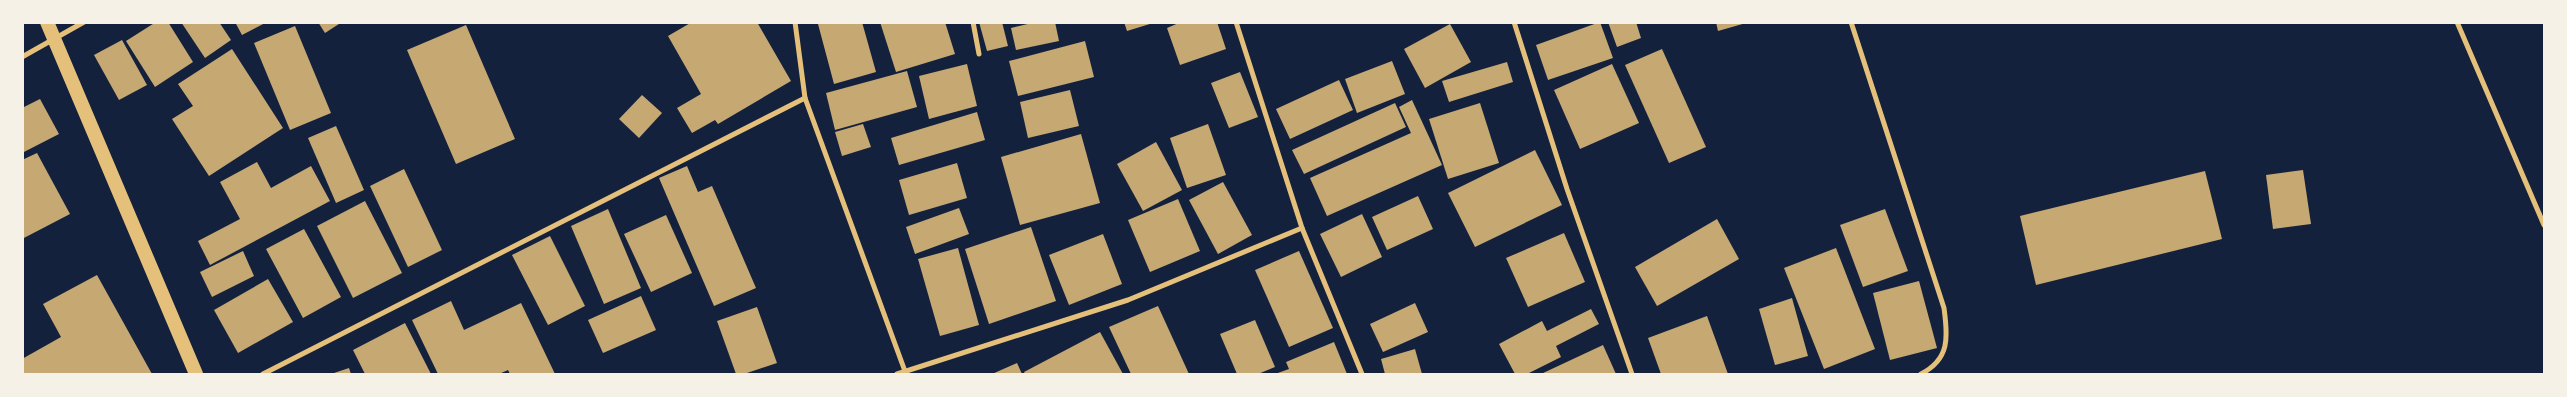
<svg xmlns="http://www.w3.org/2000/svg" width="2567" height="397" font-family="Cabin,sans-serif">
  <rect width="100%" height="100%" fill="#14213d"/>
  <!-- building -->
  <g fill="#c6a872">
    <path d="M156,22h12l25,40 -38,25 -29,-46z"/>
    <path d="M181,22h38l12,18 -26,18z"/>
    <path d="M235,22h32l-25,13z"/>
    <path d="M318,22h24l-17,11z"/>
    <path d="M692,22h65l34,59 -73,43 -3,-4 -23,13 -15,-25 24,-14 -33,-58z"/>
    <path d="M824,22h38l14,50 -42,12 -16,-60z"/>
    <path d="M880,22h65l10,32 -59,18z"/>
    <path d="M979,22h23l6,24 -21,5z"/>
    <path d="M1036,22h19l4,19 -43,9 -5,-22z"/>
    <path d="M1124,22h29v1l-26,8z"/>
    <path d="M1181,22h36l9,27 -46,16 -13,-37z"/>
    <path d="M1600,22l13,36 -65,22 -12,-35z"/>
    <path d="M1608,22h28l5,16 -24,9z"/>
    <path d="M1716,22h30v1l-28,8z"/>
    <path d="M1450,24l21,38 -46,26 -21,-39z"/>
    <path d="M466,25l49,114 -59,25 -49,-114z"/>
    <path d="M295,26l36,87 -41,17 -36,-87z"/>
    <path d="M122,40l25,45 -28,15 -25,-45z"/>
    <path d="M1085,41l9,36 -76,19 -9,-35z"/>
    <path d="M232,49l51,79 -74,48 -37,-57 21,-13 -15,-22z"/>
    <path d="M1662,49l44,98 -37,16 -44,-98z"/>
    <path d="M1392,61l13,33 -48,19 -12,-34z"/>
    <path d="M1507,62l6,20 -64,20 -7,-21z"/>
    <path d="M967,64l10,42 -48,13 -10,-43z"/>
    <path d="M1612,64l27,59 -59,26 -26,-59z"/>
    <path d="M907,71l10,36 -82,23 -9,-37z"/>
    <path d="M1240,72l18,45 -29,11 -18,-45z"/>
    <path d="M1339,80l14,30 -63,29 -14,-30z"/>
    <path d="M1070,90l9,36 -51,12 -8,-36z"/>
    <path d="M642,95l20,18 -23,25 -20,-19z"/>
    <path d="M40,99l19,35 -37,19v-45z"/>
    <path d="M1412,100l30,65 -115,51 -17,-38 101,-45 -12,-26z"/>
    <path d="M1395,103l11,24 -102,47 -12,-24z"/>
    <path d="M1480,103l19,60 -51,16 -19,-60z"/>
    <path d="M977,112l8,28 -86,25 -8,-27z"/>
    <path d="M863,124l8,23 -29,9 -7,-24z"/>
    <path d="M1208,124l18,51 -39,13 -17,-50z"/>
    <path d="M336,126l28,64 -28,13 -28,-65z"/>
    <path d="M1081,134l19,69 -80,22 -19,-68z"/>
    <path d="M1156,142l26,48 -39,21 -26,-47z"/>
    <path d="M1535,150l27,55 -87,42 -27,-54z"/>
    <path d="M37,153l33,61 -48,25v-79z"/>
    <path d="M257,162l14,26 40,-22 19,35 -120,64 -12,-24 42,-22 -20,-37z"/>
    <path d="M957,163l10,35 -58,17 -10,-35z"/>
    <path d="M687,166l11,26 14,-6 44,102 -42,18 -55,-128z"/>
    <path d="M404,169l38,81 -34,17 -38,-81z"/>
    <path d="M2303,170l8,54 -38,5 -7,-54z"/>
    <path d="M2205,171l17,68 -186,46 -16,-69z"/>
    <path d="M1223,182l29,53 -34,19 -29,-54z"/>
    <path d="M1418,196l15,33 -46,21 -15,-33z"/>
    <path d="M1178,199l22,52 -50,21 -22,-52z"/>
    <path d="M365,201l37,72 -49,25 -36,-72z"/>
    <path d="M959,208l10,26 -54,20 -9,-27z"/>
    <path d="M608,209l33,79 -37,16 -33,-78z"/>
    <path d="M1885,209l23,62 -45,16 -23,-62z"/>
    <path d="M1362,214l20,43 -41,20 -21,-43z"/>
    <path d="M666,215l26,58 -41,19 -27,-58z"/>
    <path d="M1717,219l22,40 -82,47 -22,-39z"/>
    <path d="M1031,227l25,74 -67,23 -24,-75z"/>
    <path d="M304,229l37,68 -38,21 -37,-69z"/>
    <path d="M1564,233l21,49 -57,25 -22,-49z"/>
    <path d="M1103,234l19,50 -53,21 -20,-50z"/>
    <path d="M550,236l35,70 -37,19 -36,-70z"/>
    <path d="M958,248l21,77 -39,11 -22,-77z"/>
    <path d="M1836,248l39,101 -51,20 -40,-101z"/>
    <path d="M243,251l11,25 -42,21 -12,-25z"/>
    <path d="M1299,251l34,77 -44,19 -34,-77z"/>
    <path d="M97,275l55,99h-130v-15l39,-22 -18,-33z"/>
    <path d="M268,279l25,43 -55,31 -24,-43z"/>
    <path d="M1919,281l18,67 -47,12 -17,-67z"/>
    <path d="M641,296l15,34 -53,23 -15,-33z"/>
    <path d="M1792,298l16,58 -33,9 -16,-56z"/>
    <path d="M451,301l13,29 57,-27 34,71h-45l-2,-4 -9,4h-61l-26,-54z"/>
    <path d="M1415,303l13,29 -45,20 -13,-28z"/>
    <path d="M1158,306l31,68h-58l-22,-47z"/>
    <path d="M757,307l20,56 -33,11h-8l-19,-53z"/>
    <path d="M1591,309l8,15 -43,22 5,11 -34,17h-12l-16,-30 43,-23 5,10z"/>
    <path d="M1707,316l21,58h-67l-13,-36z"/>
    <path d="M1255,320l20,47 -17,7h-21l-17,-40z"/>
    <path d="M405,323l26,51h-66l-12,-24z"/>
    <path d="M1100,332l23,42h-98l-1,-2z"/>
    <path d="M1334,342l13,32h-72l14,-5 -3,-7z"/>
    <path d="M1603,345l13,29h-75z"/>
    <path d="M1415,349l7,25h-37l-4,-15z"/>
    <path d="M1017,363l5,11h-30z"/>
    <path d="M349,368l2,6h-20z"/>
  </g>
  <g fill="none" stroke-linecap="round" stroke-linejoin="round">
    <!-- minor -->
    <g stroke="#e5c07b" stroke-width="5">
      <path d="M795,22l10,76 101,276"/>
      <path d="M973,22l6,32"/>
      <path d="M1236,22l66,206 60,146"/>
      <path d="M1514,22l53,167 65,185"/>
      <path d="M1851,22l93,286c4,29 6,51 -23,66"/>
      <path d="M2457,22l87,203"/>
      <path d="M22,57l62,-35"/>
      <path d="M263,374l542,-276"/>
      <path d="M897,374l231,-74 174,-72"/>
    </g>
    <!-- trunk -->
    <path stroke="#e5c07b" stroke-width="14" d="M47,22l149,352"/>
  </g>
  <!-- border -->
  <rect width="2567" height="397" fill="none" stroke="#f6f1e7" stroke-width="48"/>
</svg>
